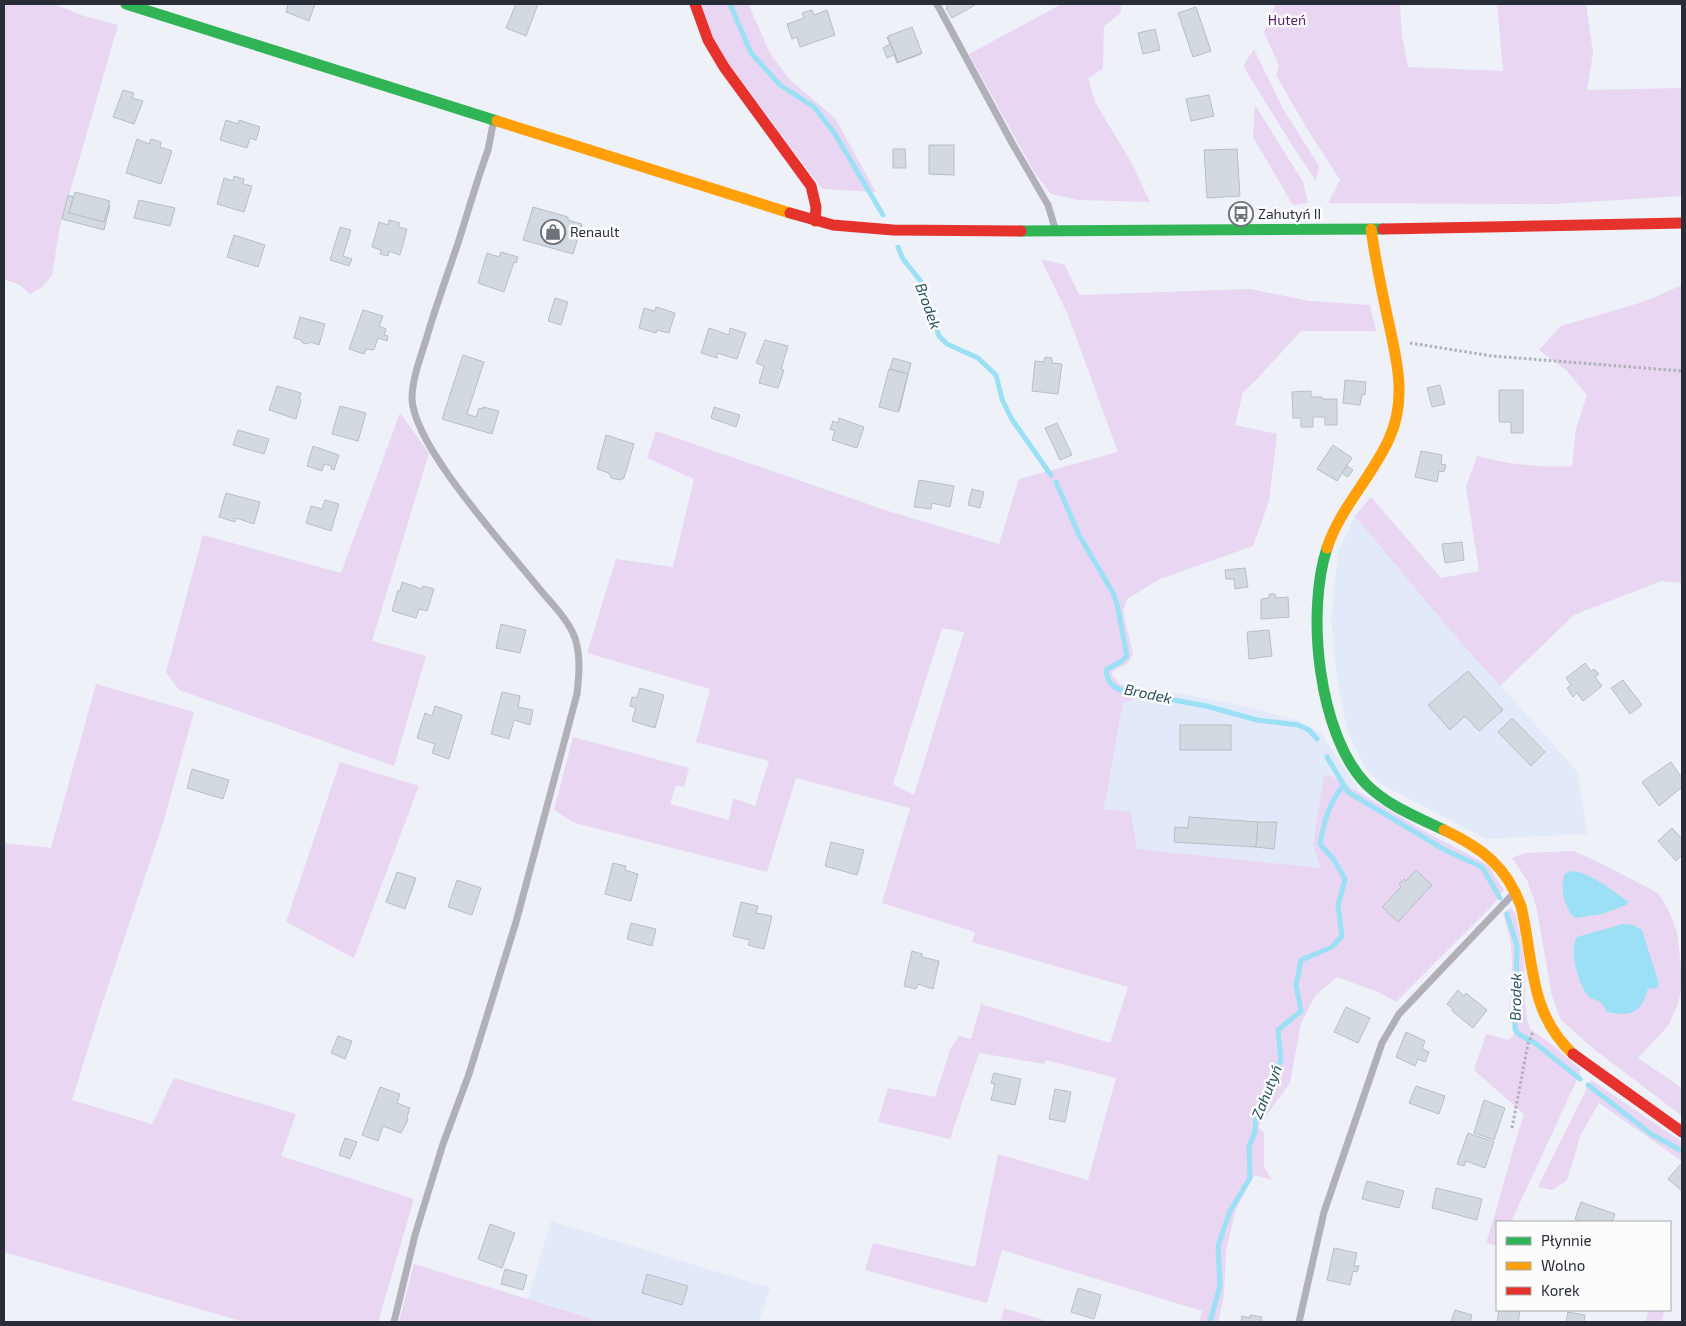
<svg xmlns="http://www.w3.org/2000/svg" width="1686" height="1326" font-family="'Exo 2',sans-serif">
  <rect width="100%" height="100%" fill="#eef1f8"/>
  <!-- built -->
  <g fill="#e2e9f9">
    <path d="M1355,516l94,113 129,143 9,62 -101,5 -102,-53 -19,-18 -17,-36 -10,-45 -7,-68 7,-67z"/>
    <path d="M1164,691l68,12 65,17 23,12 40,60 -28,-16 -19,68 7,24 -183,-19 -6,-37 -27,-3 19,-106z"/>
    <path d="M551,1221l219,67 -11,34h-157l-74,-23z"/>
  </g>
  <!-- green -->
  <g fill="#e8d6f3" fill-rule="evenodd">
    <path d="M4,4h50l30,12 34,9 -58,201 -8,49 -10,12 -12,7 -10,-9 -16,-6z"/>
    <path d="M701,4h47l23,51 20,26 44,37 41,74 -54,-3 -105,-141z"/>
    <path d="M1062,4h60l-2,10 -16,12 -1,43 -15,9 7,24 36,60 19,40 -71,-2 -28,-6 -17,-22 -65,-118z"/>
    <path d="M1276,4h124l2,32 6,31 95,4 -6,-67h89l7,49 -6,37 95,-2v108l-128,8 -226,-1 12,-23 -34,-53 -30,-52 3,-9 -15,-34z"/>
    <path d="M1254,49l29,60 36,57 -3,15 -24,-36 -49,-79z"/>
    <path d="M1255,105l48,77 5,21 -15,2 -40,-68z"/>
    <path d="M1041,259l24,6 14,30 171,-6 60,12 60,4 6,26h-75l-46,50 -12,11 -8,33 42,9 -8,67 -16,45 -93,33 -33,20 -4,13 10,42 -6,10 -14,7 -1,4 9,10 32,9 -30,9 -19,106 27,3 6,37 183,19 -7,-24 11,-69 8,1 94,56 62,33 16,25 -12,16 -96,96 -18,-10 -41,-15 -22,19 -14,27 -11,60 -32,44 6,6v34l8,13 -18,-5 -18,34 -10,41 -2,45 -6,27h-19l3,-11 -200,-61 -15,53 -122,-33 8,-27 102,24 23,-113 90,26 28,-102 -70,-18 -2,4 -65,-11 -29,86 -72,-17 10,-34 47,9 15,-47 9,-14 12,3 10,-35 129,39 18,-56 -156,-45 3,-10 -93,-29 28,-95 -114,-30 -29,94 -192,-49 -21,-13 19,-73 116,31 -5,19 -8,-2 -6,19 59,16 4,-22 22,8 14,-45 -73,-19 14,-53 -123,-36 29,-94 57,8 21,-88 -47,-21 9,-27 232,80 111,33 20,-65 99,-27 -50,-137zM942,628l22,4 -50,163 -21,-11z"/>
    <path d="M1682,285v298l-21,-2 -87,34 -74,71 -51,-57 -94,-113 16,-19 70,81 38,-7 -13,-84 11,-31c31,8 63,12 95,10l4,-37 11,-34 -20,-24 -28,-21 22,-24 82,-24z"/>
    <path d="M400,413l29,40 -57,188 54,15 -32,110 -215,-76 -13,-18 37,-137 138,38z"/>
    <path d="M96,684l98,28 -31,111 -63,187 -28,90 80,24 22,-46 122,36 -15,42 133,43 -36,123h-134l-240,-70v-409l47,5z"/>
    <path d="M340,762l79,24 -65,172 -68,-36z"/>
    <path d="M1573,851l25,11 60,31 9,14 10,25 5,43v11l-4,18 -10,22 -30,32 44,30v28l-87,-66 -34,-30 -9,-24 -16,-91 -9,-25 -15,-22 13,-5z"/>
    <path d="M1511,908l5,7 8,43 1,45 2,17 3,9 21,15 29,25v4l-69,149h-14v24l-11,-3c14,-43 24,-86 38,-129l-50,-44 12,-36 23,6 5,-6 -4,-19 2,-52 -1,-21 -8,-29z"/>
    <path d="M1591,1080l91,62v19l-83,-58 -18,31 -14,46 -15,10 -14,-3z"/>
    <path d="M414,1264l188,58h-203z"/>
    <path d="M1004,1308l46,14h-49z"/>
    <path d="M1649,1310h15l-2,12h-17z"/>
  </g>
  <!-- water -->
  <g fill="#9be0f4">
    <path d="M1571,871c19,1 42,20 58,31l-3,3 -24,9 -27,4c-10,-8 -16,-31 -10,-44z"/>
    <path d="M1623,924l10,1 9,5 17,54 -3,5 -8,-1c-6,25 -17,29 -41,24 -2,-3 -5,-8 -7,-10 -3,-3 -8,-2 -11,-5 -10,-11 -21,-47 -12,-60z"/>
  </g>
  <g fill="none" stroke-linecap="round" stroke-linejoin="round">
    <!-- stream -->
    <g stroke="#9be0f4" stroke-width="5">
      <path d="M730,4l21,49 29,32 34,22 21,27 48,81"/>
      <path d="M898,247l5,12 20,25 16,52 8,8 31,14 18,17 6,24 9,19 40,57"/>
      <path d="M1056,482l23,53 34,58 4,11 10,52 -5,5 -15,8 -1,3c3,12 7,16 19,19l81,15 51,14 41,5 11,5 8,9"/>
      <path d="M1327,757l21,35 97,58 37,17 18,31"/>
      <path d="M1507,914l10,32 -2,84 5,5 15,8 45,36"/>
      <path d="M1588,1085l63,49 31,17"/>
      <path d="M1210,1322l10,-36 -2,-40 12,-35 20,-33 -1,-31 6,-16 1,-14 25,-57 -3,-30 23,-19 -5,-26 5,-25 31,-13 10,-11 -4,-30 7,-27 -11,-19 -14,-16c4,-22 9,-42 24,-59"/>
    </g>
  </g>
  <!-- building -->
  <g fill="#d3d9e1" stroke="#b8bec5">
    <path d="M288,4h27l-6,17 -23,-9z"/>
    <path d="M516,4h22l-12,32 -20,-8z"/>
    <path d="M946,4h29v1l-23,13 -6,-10h2z"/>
    <path d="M1196,7l15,44 -18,6 -15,-44z"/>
    <path d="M812,10l2,5 13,-5 8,25 -35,12 -3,-10 -5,2 -5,-15 17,-6 -2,-5z"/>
    <path d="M912,27l10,26 -24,9 -10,-26z"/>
    <path d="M1155,29l5,21 -17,4 -5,-21z"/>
    <path d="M887,37l11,25 23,-8 -24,9 -3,-8 -7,3 -4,-10 7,-4z"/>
    <path d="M123,90l11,3 -2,5 11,3 -9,23 -21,-7z"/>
    <path d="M1209,95l5,21 -23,5 -5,-22z"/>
    <path d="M226,120l12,4 1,-4 21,7 -4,13 -6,-2 -3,10 -27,-8z"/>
    <path d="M137,139l12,5 2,-5 10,3 -1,5 12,4 -11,33 -35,-11z"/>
    <path d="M929,145h25v30l-25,-1z"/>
    <path d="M893,149h12l1,19h-13z"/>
    <path d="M1237,149l3,47 -33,2 -3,-48z"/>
    <path d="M234,176l10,3 -1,5 9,2 -8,26 -27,-8 7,-26 9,3z"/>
    <path d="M75,192l35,9 -6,21 -35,-9z"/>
    <path d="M68,195l5,2 -4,16 35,9 5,-17 1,1 -6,24 -42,-11z"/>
    <path d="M139,200l36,8 -5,18 -36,-8z"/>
    <path d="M533,207l35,10v3l14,4 -9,30 -50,-14z"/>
    <path d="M389,220l11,3 -2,4 9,2 -7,26 -11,-4 -1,5 -8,-2 1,-4 -9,-3 7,-25 9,3z"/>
    <path d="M340,227l11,3 -8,26 9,3 -3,7 -19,-6z"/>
    <path d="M234,235l31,10 -7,22 -31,-10z"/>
    <path d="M501,252l17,5 -2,6 -2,-1 -10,30 -26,-9 9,-30 12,4z"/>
    <path d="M555,298l13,4 -7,23 -13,-4z"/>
    <path d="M656,307l19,6 -6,20 -12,-3 -1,3 -17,-5 5,-20 11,3z"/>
    <path d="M363,310l20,6 -4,10 7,3 -2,6 4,1 -1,5 -9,-3 -4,12 -8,-1 -2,5 -15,-5z"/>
    <path d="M300,317l25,7 -6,21 -8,-3 -4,2 -4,-1 -2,-3 -7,-2z"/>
    <path d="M709,328l20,7 1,-7 16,5 -9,26 -20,-6v5l-16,-5z"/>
    <path d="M765,340l23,6 -7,23 3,1 -6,18 -19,-5 5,-17 -8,-3z"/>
    <path d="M463,355l21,7 -17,52 9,3 3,-9 4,1v-2l16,4 -7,23 -50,-15z"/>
    <path d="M1045,357l7,1v5l10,1 -4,30 -26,-3 3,-30 9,1z"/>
    <path d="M893,358l18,5 -12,48 9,-37 -18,-5z"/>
    <path d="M889,369l19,5 -10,38 -19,-5z"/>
    <path d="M1345,380l21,2 -1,13 -3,-1 -2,11 -17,-2z"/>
    <path d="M1440,385l5,19 -13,3 -5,-19z"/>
    <path d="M277,386l24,7 -2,6 2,1 -5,19 -27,-9z"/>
    <path d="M1499,390h24v43h-12v-11h-12z"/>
    <path d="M1311,391v6h11v2h15v26h-12v-8h-12v10h-12v-9h-8l-1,-26z"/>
    <path d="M340,406l26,7 -8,28 -26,-7z"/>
    <path d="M714,407l26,8 -4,12 -25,-9z"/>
    <path d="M839,418l25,9 -7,21 -25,-8 3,-9 -5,-2 3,-8 5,2z"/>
    <path d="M1057,423l15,32 -12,5 -15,-32z"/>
    <path d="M238,430l31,9 -5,15 -31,-9z"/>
    <path d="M606,435l28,9 -10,34 -4,2 -9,-2 -2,-5 -12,-4z"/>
    <path d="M1333,445l19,13 -15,23 -20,-12z"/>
    <path d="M313,446l26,9 -5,15 -3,-1 1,-3 -8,-2 -2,7 -15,-5z"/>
    <path d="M1421,451l21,4 -1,9 5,1 -2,7 -5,-1 -2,11 -22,-5z"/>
    <path d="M1347,466l6,4 -5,7 -6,-4z"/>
    <path d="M919,480l35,6 -4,21 -18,-4 -1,6 -17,-2z"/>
    <path d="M972,489l12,3 -4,16 -12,-3z"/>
    <path d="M226,493l34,9 -6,22 -18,-6 -1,4 -16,-5z"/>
    <path d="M325,500l14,4 -8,27 -25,-8 5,-17 11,3z"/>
    <path d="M1462,542l2,18 -19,3 -3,-19z"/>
    <path d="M1245,568l3,19 -13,2 -1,-10h-8l-1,-9z"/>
    <path d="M402,582l20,7 1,-3 11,3 -7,22 -8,-2 -3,9 -24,-7 6,-21 2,1z"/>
    <path d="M1269,594h6l1,4 12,-1 1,20 -28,2v-20l8,-1z"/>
    <path d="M501,624l25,6 -6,23 -24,-5z"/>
    <path d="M1269,630l3,26 -23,3 -2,-27z"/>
    <path d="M1585,663l6,8 3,-2 5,5 -4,3 7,9 -19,15 -6,-8 -4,4 -6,-9 4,-3 -5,-7z"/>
    <path d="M1468,671l35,39 -24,21 -14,-15 -15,14 -22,-25z"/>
    <path d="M1623,680l19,25 -12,9 -19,-26z"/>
    <path d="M640,688l24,7 -9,33 -23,-7 4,-13 -6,-2 2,-9 5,1z"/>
    <path d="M502,692l18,4 -2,11 15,3 -3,15 -16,-5 -5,19 -18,-5z"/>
    <path d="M435,706l27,9 -13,44 -17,-6 3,-9 -18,-6 8,-25 7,3z"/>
    <path d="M1512,718l33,34 -14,14 -33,-34z"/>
    <rect x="1180" y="725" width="51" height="25"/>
    <path d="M1671,762l11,16v9l-23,19 -17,-24z"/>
    <path d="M192,769l37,11 -6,19 -36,-11z"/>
    <path d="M1189,817l69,5 -2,25 -82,-5 1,-15 13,1z"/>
    <path d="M1258,822h19l-3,27 -18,-2z"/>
    <path d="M1672,828l10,11v16l-6,6 -18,-20z"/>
    <path d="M831,842l33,8 -7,25 -32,-9z"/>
    <path d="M613,863l13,3 -1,4 13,4 -7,27 -26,-7z"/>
    <path d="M1416,870l16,15 -34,37 -16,-15 19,-20 -2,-3 5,-5 2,2z"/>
    <path d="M397,872l19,6 -11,31 -19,-7z"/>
    <path d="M457,880l24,8 -9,27 -24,-8z"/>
    <path d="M741,902l17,4 -2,7 16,3 -8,33 -16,-4 2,-5 -17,-4z"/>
    <path d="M631,923l25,6 -4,17 -25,-7z"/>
    <path d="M912,951l10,3v3l17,4 -6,28 -15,-5 -2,5 -12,-3z"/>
    <path d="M1458,990l6,6 2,-3 21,17 -14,18 -21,-17 1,-2 -6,-5z"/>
    <path d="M1346,1007l24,11 -12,25 -24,-11z"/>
    <path d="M1406,1032l19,9 -3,8 7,3 -4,10 -7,-3 -3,7 -19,-9z"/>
    <path d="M338,1036l14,5 -7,18 -14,-6z"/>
    <path d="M994,1073l27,6 -6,26 -24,-5 4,-16 -4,-1z"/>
    <path d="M1416,1086l29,10 -6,18 -30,-11z"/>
    <path d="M380,1087l20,7 -3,9 13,5 -3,9 1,3 -7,13 -18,-7 -5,15 -16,-6z"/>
    <path d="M1055,1089l16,3 -6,30 -16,-3z"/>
    <path d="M1484,1100l21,8 -11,32 -20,-7z"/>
    <path d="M1468,1133l26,9 -9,26 -19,-7 -2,5 -7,-2z"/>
    <path d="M345,1138l12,4 -7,17 -11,-4z"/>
    <path d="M1680,1165l2,2v24l-14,-12z"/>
    <path d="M1367,1181l37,10 -5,17 -37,-9z"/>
    <path d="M1436,1188l46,11 -5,21 -45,-12z"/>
    <path d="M1581,1202l34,12 -3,8h-28l-9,-3z"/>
    <path d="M490,1224l25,9 -13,35 -24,-9z"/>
    <path d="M1334,1248l23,5 -3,13h5l-2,6 -4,-1 -3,14 -23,-5z"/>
    <path d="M505,1269l22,6 -4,15 -22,-6z"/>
    <path d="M647,1274l41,12 -6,19 -40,-12z"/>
    <path d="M1078,1288l23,7 -7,24 -23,-7z"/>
    <path d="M1455,1310l17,5 -2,7h-19z"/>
    <path d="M1499,1310h21l-2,12h-21z"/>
    <path d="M1568,1312l17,3 -1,7h-18z"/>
    <path d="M1250,1315l12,2 -1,4 6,1h-26l1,-6 8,2z"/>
  </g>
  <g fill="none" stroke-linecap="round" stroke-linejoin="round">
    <!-- path -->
    <g stroke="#b0b0b8" stroke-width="3" stroke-dasharray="2.5 2.5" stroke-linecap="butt">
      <path d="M1410,343l82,13 190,15"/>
      <path d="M1512,1128l16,-84 5,-12"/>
    </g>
    <!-- lane -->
    <g stroke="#b1b0b9" stroke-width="7">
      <path d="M937,4l75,139 36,62 7,23"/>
      <path d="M394,1322l21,-87 28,-91 26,-70 47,-152 61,-228c2,-19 4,-37 -2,-56 -7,-19 -25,-36 -38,-52 -31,-39 -123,-139 -125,-187 0,-22 10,-45 16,-66 9,-30 20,-60 30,-90 10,-31 19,-63 30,-93l5,-26"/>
      <path d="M1299,1322l25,-110 58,-169 17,-29 115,-121"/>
    </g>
    <!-- fast -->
    <g stroke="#30b455" stroke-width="11">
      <path d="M126,4l371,117"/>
      <path d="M1021,231l362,-2"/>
      <path d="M1327,548c-21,64 -9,186 39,236 22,22 51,33 78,46"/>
    </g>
    <!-- slow -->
    <g stroke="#ff9f0a" stroke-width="11">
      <path d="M497,121l293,92"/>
      <path d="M1327,548c13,-40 45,-71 62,-109 19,-41 7,-82 -2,-124 -6,-28 -12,-57 -16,-86"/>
      <path d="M1444,830c38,18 62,36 77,76 13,54 7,106 52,148"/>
    </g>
    <!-- jam -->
    <g stroke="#e5322d" stroke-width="11">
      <path d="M695,4l13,36 16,27 87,119 5,21 -1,14"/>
      <path d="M790,213l43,12 60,5 128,1"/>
      <path d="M1383,229l299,-6"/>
      <path d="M1573,1054l109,78"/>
    </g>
  </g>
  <!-- icons -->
  <defs>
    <symbol id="bus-ring" viewBox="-11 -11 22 22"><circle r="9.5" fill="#fcfcfc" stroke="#6d727b" stroke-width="1.5"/><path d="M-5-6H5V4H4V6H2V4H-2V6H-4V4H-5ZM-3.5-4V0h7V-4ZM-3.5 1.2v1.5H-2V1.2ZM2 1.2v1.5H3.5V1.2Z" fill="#6d727b"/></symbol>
    <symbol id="shop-ring" viewBox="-11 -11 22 22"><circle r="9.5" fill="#fcfcfc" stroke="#6d727b" stroke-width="1.5"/><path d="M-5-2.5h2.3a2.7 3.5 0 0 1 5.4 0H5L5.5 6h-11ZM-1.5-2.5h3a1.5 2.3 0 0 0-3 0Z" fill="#6d727b"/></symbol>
  </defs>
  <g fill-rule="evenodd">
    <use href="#bus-ring" x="1227" y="200" width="28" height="28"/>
    <use href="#shop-ring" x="539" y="218" width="28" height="28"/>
  </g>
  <g text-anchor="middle" stroke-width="5" stroke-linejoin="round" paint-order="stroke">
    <!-- park labels -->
    <g font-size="14" fill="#571f66" stroke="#fcfcfc">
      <text x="1287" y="25">Huteń</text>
    </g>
    <!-- poi labels -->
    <g font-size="14" fill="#282d38" stroke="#fcfcfc" text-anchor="start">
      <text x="1258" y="219">Zahutyń II</text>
      <text x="570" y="237">Renault</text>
    </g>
    <!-- water labels -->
    <g font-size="15" font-style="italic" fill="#25515c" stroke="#fcfcfc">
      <text transform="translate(928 306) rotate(70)" y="5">Brodek</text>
      <text transform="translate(1148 694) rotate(12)" y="5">Brodek</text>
      <text transform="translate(1516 997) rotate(-89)" y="5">Brodek</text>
      <text transform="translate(1267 1092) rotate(-68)" y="5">Zahutyń</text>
    </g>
  </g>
  <!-- border -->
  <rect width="1686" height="1326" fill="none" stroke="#282d38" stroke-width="10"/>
  <!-- legend -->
  <rect x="1496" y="1221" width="175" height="90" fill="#fcfcfc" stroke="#a7a9ae"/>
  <rect x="1506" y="1237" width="25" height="8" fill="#30b455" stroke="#a7a9ae"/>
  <text x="1541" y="1246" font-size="15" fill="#282d38">Płynnie</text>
  <rect x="1506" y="1262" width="25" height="8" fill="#ff9f0a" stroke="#a7a9ae"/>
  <text x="1541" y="1271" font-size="15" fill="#282d38">Wolno</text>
  <rect x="1506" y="1287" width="25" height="8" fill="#e5322d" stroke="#a7a9ae"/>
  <text x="1541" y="1296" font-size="15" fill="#282d38">Korek</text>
</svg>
